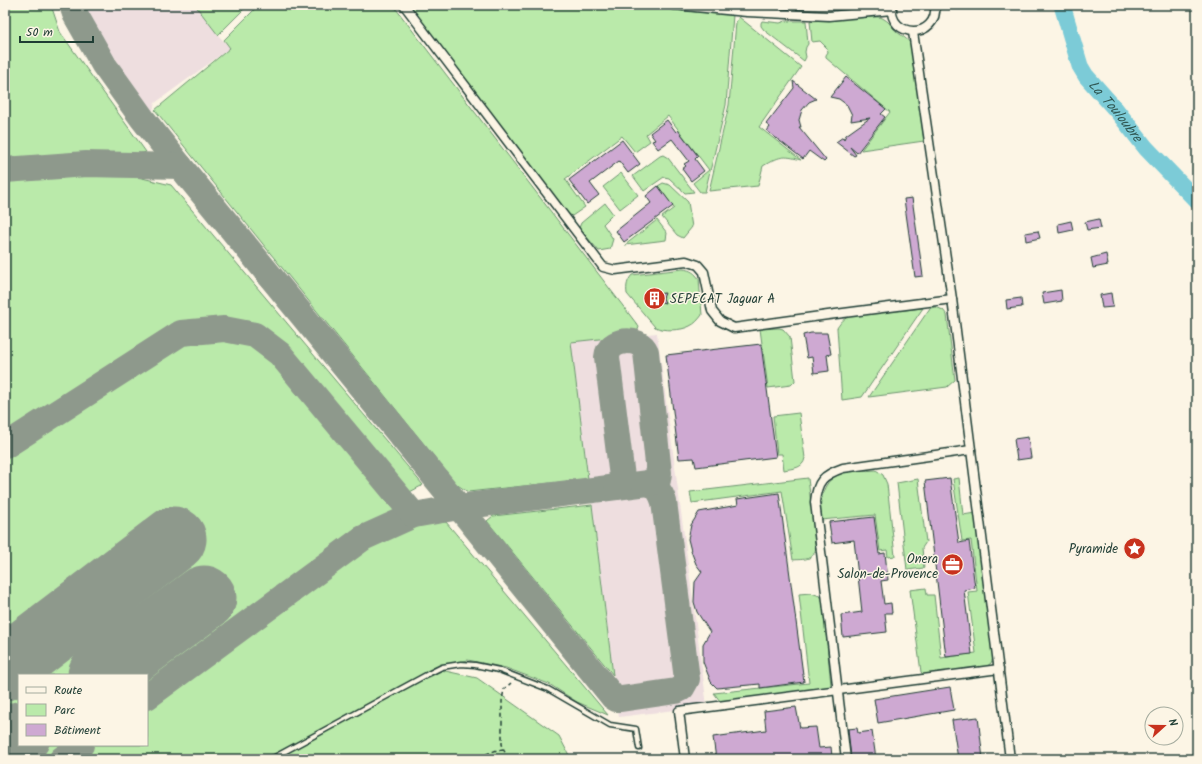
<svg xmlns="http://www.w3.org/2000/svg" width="1202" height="764" font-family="Kalam,sans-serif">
  <rect width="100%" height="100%" fill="#fcf5e5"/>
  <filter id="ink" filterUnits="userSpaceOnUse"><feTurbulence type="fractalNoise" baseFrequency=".025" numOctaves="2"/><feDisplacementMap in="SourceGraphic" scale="8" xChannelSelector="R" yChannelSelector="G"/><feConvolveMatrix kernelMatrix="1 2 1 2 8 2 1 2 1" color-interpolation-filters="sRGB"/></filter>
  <g filter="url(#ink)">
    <!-- built -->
    <g fill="#eededf">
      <path d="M84,5h111l23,30 12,13 -75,55 -3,11 -66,-100z"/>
      <path d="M657,333l50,373 -88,11 -48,-375z"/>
    </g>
    <!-- green -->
    <g fill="#baeaaa" stroke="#6c946f" fill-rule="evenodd">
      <path d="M5,5h46l9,27 86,120 -23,6 15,19 33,8 252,300 -17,9 15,31 25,-3 162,193 -31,-13 -28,-18 -43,-16 -38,-8 -36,8 45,10 82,58 12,23h-566zM19,675h128v70h-128z"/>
      <path d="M195,5h53l-30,30z"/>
      <path d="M259,5h134l246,322 -3,8 -65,7 17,137 -120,13 -12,-8 -301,-374 75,-62 -6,-8z"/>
      <path d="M409,5h207l117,10 -7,90 -21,87h-5l-7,-9 16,-13 -41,-54 -22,18 4,7 -15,11 -13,-16 -57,43 20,28 -13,9 -5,-3z"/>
      <path d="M739,17l62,50 -42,60 42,33c-18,-5 -21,-4 -38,6l-5,20 -49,5 20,-86 7,-83z"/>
      <path d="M869,17c5,0 11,-1 15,2 4,2 7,6 9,9 7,8 16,10 20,20l11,93 -63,9 29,-38 -64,-54v-3l2,-3 -1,-4 -7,-7 -8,1 -2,-21z"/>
      <path d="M762,21l18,2 6,-2h20l2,23 -2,3 -1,5 1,5 -2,4 -40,-31 -3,-4v-3z"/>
      <path d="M663,155l5,3 26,34 -9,1 -16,-15 -5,-1 -20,14 -11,-15 27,-20z"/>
      <path d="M621,173l17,22 -18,14 -17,-22z"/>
      <path d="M663,183l7,2 18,17 4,25 -9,11 -6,-3 -15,-18 12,-9 -16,-22z"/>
      <path d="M605,203l8,11 -10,10 10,15 -3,10 -11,2 -20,-23 2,-5z"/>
      <path d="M657,220l10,13 -1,7 -41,5z"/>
      <path d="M683,269c8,1 12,4 16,10l3,36c-3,4 -7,9 -12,11 -9,5 -26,5 -35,1l-28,-33c-1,-8 0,-13 5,-19z"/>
      <path d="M936,307l7,3 4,5 8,65 -8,7 -78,10 61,-89z"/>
      <path d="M923,308l-61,89 -20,3 -5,-72c4,-6 7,-10 14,-12z"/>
      <path d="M779,328l4,1 7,8 5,44 -4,4 -23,3 -8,-59z"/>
      <path d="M799,413l6,45c-2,11 -12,10 -21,12l-2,-16h-5l-4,-38z"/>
      <path d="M876,470l7,5 4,9 8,72 -7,1 -1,-7 -7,1 -5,-36 -54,5c-2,-16 0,-38 18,-46 8,-3 28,-3 37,-4z"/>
      <path d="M808,478l8,70c-3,13 -12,11 -23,12l-11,-69 -90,12 -2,-11z"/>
      <path d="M959,478l4,37 12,-2 18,145 -2,5 -5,4 -62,9 -3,-4 -11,-82 16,-2 1,7h7l7,63 35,-5 -8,-61 9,-1 -6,-51 -9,1 -9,-62z"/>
      <path d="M918,479l8,63 -4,6 2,20 -17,2 -10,-87z"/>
      <path d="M592,505l21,170 -126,-154 6,-5z"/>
      <path d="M811,593l9,3 3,4 8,86 -5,2 -106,13 -6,-8 95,-10 -10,-89z"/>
    </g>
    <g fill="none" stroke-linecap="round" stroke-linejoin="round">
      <!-- river -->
      <path stroke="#7bcbd7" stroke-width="17" id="s1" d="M1062,5l18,61 6,10 31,35 29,37 51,53"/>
      <!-- taxiway -->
      <g stroke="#8e998c" stroke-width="26">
        <path d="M72,5l3,9 29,51 38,53 38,48 272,332 7,9 154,190 3,2h5l55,-8 6,-3 5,-9 -23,-177c-3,-10 -7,-16 -16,-19l-189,24 -45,8 -51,23 -216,159"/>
        <path d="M5,170l81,-6 94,2"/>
        <path d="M5,446l176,-113 43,-4 31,6 25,19 134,161"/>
        <path d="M617,487l4,-5 1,-5 -15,-120c1,-18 32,-22 39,-5l13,121 -1,7 -3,2 -7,1"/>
        <path d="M62,759l19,-14"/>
      </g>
      <!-- runway -->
      <g stroke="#8e998c" stroke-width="65">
        <path d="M5,668l169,-129"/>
        <path d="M100,675l104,-77"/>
        <path d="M5,745l14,-11"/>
      </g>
    </g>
    <!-- building -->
    <g fill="#cea9d2" stroke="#1f3d34">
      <path d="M846,77l40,32 -5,5 4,3 -28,36 -7,-6 6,8 -2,1 -18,-14 7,-5 1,2 2,-4 24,-17 -19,3 1,-6 -5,-10 -8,-6 -9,-2z"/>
      <path d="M793,81l23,18 -7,3 -7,8 -3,10 2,7h-2l27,33 -2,2 -15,-11 -6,8 -36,-28 3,-4 -4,-3 28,-36z"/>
      <path d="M667,120l9,12 2,-2 20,26 -3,3 9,12 -13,10 -9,-12 4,-3 -2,-2 5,-3 -17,-22 -14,10 -6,-8 3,-1 -5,-7z"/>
      <path d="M622,140l18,24 -12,9 -9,-12 -29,22 9,12 -12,9 -18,-24z"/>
      <path d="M658,186l15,20 -49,36 -8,-11 35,-28 -5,-7z"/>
      <path d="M912,198l11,78 -8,1 -11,-78z"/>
      <path d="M1099,219l2,9 -14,2 -2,-8z"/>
      <path d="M1071,221l2,9 -14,3 -1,-9z"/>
      <path d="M1038,231l2,7 -14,3 -1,-8z"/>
      <path d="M1106,254l2,11 -15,3 -2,-10z"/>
      <path d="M1061,290l1,11 -18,3 -2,-11z"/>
      <path d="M665,293l-2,5 2,5 -16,-4 6,-5z"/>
      <path d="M1111,293l2,14 -11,1 -2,-13z"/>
      <path d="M1021,298l1,9 -15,2 -1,-9z"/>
      <path d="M811,333h16l4,21 -4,1 2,16 -15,2 -2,-16 -5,1 -4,-23z"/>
      <path d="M761,344l15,113 -80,10 -2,-9 -15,1 -13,-104z"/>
      <path d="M1028,437l3,21 -14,2 -3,-21z"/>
      <path d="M950,478l9,65 10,-2 6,47 -11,2 8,64 -26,3 -21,-176z"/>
      <path d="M779,493l25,189 -44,6v-4l-43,4 -6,-6 -8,-20v-18l7,-12 -13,-20 -3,-10 1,-20 7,-10 -6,-8 -5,-13 -3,-12 3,-14 8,-13 39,-7 -1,-6z"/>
      <path d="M874,517l5,37 6,-1 3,27 -7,1 3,23 7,-1 1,10h-7l2,19 -44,5 -2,-22 21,-3 -8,-72 -22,3 -3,-21z"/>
      <path d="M950,687l4,23 -76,13 -4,-24z"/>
      <path d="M796,707l4,21 16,-1 3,21 12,-1 1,10 -16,2h-100l-3,-22 53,-7 -2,-19z"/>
      <path d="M978,717l5,42h-25l-6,-39z"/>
      <path d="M857,728l1,5 14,-2 4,28h-25l-3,-30z"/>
    </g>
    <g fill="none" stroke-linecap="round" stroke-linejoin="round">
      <defs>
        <path id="service" d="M271,759l157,-85 14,-7 19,-3 14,1 24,5 49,19 62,36 26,4 3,19"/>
        <g id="minor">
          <path d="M404,5l199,262 12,3 71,-9 12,4 6,7 8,39 8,10 14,7 94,-13 124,-16"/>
          <path d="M674,5l73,7 82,4 63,-6"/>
          <path d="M892,6c-4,33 47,34 43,-1"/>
          <path d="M913,32l39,267 58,460"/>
          <path d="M685,759l-6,-48 320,-42"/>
          <path d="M846,759l-31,-257c2,-21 8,-27 28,-34l128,-18"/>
        </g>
      </defs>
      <!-- service casing -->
      <use href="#service" stroke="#1f3d34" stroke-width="7"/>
      <!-- minor casing -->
      <use href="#minor" stroke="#1f3d34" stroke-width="11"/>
      <!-- path -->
      <g stroke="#1f3d34" stroke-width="1.5" stroke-dasharray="4 3" stroke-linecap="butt">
        <path d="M473,759l24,-9 7,-1"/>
        <path d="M507,759l-5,-15v-43l2,-12 7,-6"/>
      </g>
      <!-- service -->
      <use href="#service" stroke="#fcf5e5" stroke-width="4"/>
      <!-- minor -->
      <use href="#minor" stroke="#fcf5e5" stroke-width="8"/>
    </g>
  </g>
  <!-- icons -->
  <defs>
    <symbol id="building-disc" viewBox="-11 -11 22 22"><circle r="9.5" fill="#c8321e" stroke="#fcf5e5"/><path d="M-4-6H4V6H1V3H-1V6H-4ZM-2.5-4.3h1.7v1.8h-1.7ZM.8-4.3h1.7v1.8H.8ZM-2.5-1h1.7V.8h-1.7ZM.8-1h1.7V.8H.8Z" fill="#fff"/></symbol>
    <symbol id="sight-disc" viewBox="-11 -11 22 22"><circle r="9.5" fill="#c8321e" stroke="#fcf5e5"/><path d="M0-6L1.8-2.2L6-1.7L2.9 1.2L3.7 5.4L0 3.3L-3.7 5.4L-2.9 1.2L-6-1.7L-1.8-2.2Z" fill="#fff"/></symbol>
    <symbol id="office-disc" viewBox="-11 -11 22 22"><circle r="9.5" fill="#c8321e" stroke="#fcf5e5"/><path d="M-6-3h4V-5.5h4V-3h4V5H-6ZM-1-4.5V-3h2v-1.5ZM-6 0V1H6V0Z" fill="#fff"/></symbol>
  </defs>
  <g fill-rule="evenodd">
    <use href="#building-disc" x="642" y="286" width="25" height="25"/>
    <use href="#sight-disc" x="1122" y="536" width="25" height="25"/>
    <use href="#office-disc" x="940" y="552" width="25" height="25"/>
  </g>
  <g text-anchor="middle" stroke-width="3" stroke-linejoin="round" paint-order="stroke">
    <!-- poi labels -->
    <g font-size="13" fill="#1f3d34" stroke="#fcf5e5" text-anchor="end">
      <text x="670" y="303" text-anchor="start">SEPECAT Jaguar A</text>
      <text x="1118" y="553">Pyramide</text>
      <text x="938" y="563">Onera<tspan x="938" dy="15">Salon-de-Provence</tspan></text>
    </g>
    <!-- water labels -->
    <g font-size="14" font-style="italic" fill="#315955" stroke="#fcf5e5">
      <text dy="5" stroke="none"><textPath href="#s1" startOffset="121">La Touloubre</textPath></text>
    </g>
  </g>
  <!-- margin -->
  <rect width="1202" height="764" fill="none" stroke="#fcf5e5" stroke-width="20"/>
  <rect x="10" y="10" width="1182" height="744" fill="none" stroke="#1f3d34" stroke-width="1.5" filter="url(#ink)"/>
  <!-- legend -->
  <rect x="18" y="674" width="130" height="72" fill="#fcf5e5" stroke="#a4ab9e"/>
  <rect x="26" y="687" width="20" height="6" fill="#fcf5e5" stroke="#a4ab9e"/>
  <text x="54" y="694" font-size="12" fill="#1f3d34">Route</text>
  <rect x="26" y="704" width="20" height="12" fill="#baeaaa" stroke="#a4ab9e"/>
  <text x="54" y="714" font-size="12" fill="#1f3d34">Parc</text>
  <rect x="26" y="724" width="20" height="12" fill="#cea9d2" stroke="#a4ab9e"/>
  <text x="54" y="734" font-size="12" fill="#1f3d34">Bâtiment</text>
  <!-- north arrow -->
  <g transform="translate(1164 726) rotate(69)"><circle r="19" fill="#fcf5e5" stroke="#a4ab9e"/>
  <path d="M0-3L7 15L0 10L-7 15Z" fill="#c8321e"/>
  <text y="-6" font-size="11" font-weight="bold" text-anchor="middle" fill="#1f3d34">N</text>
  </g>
  <!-- scale -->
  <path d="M20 36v6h73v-6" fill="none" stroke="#1f3d34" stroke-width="2"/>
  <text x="26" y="36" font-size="12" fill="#1f3d34" stroke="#fcf5e5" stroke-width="3" paint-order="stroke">50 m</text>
</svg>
